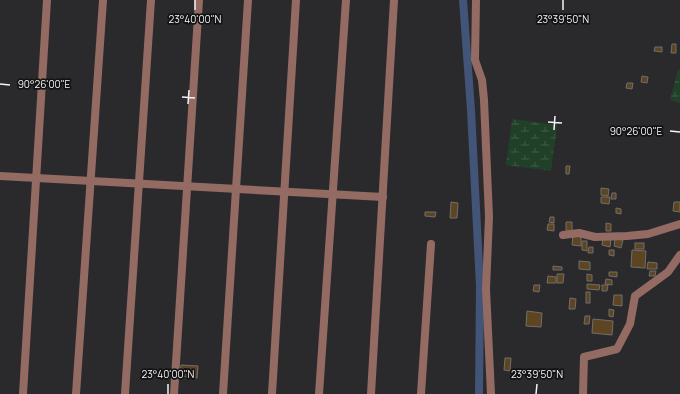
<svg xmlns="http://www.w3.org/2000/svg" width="680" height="394" font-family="Manrope,sans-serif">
  <defs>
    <pattern id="wetland-marsh" width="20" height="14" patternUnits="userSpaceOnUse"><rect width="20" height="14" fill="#204028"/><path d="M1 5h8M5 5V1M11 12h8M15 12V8" fill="none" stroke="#415c48"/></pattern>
  </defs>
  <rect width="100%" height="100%" fill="#2a2a2d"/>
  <!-- wetland -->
  <g fill="url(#wetland-marsh)">
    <path d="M678,70h2v33l-10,-3z"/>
    <path d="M512,119l45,6 -6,46 -45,-6z"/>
  </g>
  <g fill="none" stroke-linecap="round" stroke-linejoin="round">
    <!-- canal -->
    <path stroke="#425477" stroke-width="8" d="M463,0l8,110 9,176 -1,108"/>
  </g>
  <!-- building -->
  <g fill="#5e4521" stroke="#706e6c">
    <path d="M672,44h4v9h-5z"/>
    <path d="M655,47h7v5l-8,-1z"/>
    <path d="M642,76l6,1 -1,6 -6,-1z"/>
    <path d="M627,83h6l-1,6 -6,-1z"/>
    <path d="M566,166h4l-1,8h-3z"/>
    <path d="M601,188l8,1 -1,7 -7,-1z"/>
    <path d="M612,193h4v6h-5z"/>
    <path d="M601,197h9l-1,7 -8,-1z"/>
    <path d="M451,202l7,1 -1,15h-7z"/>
    <path d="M674,202h6v10l-7,-1z"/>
    <path d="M616,208l5,1v5l-5,-1z"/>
    <path d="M425,212h11l-1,5 -10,-1z"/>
    <path d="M550,217h4v6l-5,-1z"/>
    <path d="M566,222h6v9l-6,-1z"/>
    <path d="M606,223l5,1v7h-5z"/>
    <path d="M548,224h6v7l-7,-1z"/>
    <path d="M573,235l8,1v10l-9,-1z"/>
    <path d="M603,238l8,1 -1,8 -8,-2z"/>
    <path d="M615,239l8,1 -2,8 -7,-2z"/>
    <path d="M582,241h5v10l-5,-1z"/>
    <rect x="635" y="243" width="9" height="6"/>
    <path d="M589,247h4v6h-5z"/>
    <path d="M609,250h5v6l-5,-1z"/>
    <path d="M632,250l14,1 -1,17 -14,-1z"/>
    <path d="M579,261l11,1v8l-11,-1z"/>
    <path d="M648,262l9,1v6h-10z"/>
    <path d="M553,266l9,1v3h-9z"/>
    <path d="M650,271h6l-1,5h-6z"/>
    <path d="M609,272h8v5l-8,-1z"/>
    <path d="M557,274h7l-1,9h-6z"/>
    <path d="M587,274l5,1v6h-5z"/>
    <path d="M548,276l8,1v6h-9z"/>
    <path d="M606,279l6,1v5l-7,-1z"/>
    <path d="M587,284l13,1 -1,5 -12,-1z"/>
    <path d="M534,285h6l-1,7 -6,-1z"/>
    <path d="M602,285h6l-1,6h-5z"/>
    <rect x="586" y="292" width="4" height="11"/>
    <path d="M614,295h8v11l-9,-1z"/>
    <path d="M570,298l6,1 -1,10h-6z"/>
    <path d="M609,309l5,1 -1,7 -4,-1z"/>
    <path d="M527,311l15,2 -1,14 -15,-1z"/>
    <path d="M585,316h5l-1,8h-5z"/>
    <path d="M593,319l20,2 -1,14 -20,-2z"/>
    <path d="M505,358h6l-1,13 -6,-1z"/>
    <path d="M181,365l17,1 -1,12 -17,-2z"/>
  </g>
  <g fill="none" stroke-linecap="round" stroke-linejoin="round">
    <!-- minor -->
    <g stroke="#946b62" stroke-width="8">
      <path d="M476,0l-1,60 7,20 2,20 5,117 -3,72 5,105"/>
      <path d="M0,176l383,21"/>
      <path d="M563,235l16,-2 16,4 32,-1 21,-2 32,-10"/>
      <path d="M23,394l24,-394"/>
      <path d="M76,394l27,-394"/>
      <path d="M125,394l26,-394"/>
      <path d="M174,394l25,-394"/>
      <path d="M223,394l25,-394"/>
      <path d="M272,394l24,-394"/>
      <path d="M319,394l27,-394"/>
      <path d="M371,394l23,-394"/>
      <path d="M421,394l10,-150"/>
      <path d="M583,394l1,-37 33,-8 13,-25 5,-28 33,-24 12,-17"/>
    </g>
  </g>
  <!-- ticks -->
  <path fill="none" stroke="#f4f4f6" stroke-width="1.5" d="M195,10v-10M563,10v-10M0,84l10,1M182,97l13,1M188,104l1,-14M548,122l14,1M554,130l1,-14M670,131l10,1M168,394v-10M536,394l1,-10"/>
  <g font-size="10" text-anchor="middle" fill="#f4f4f6" stroke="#131314" stroke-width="3.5" stroke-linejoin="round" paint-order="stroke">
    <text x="195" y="23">23°40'00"N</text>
    <text x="563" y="23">23°39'50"N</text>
    <text x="44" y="88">90°26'00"E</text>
    <text x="636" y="135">90°26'00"E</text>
    <text x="168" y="378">23°40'00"N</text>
    <text x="537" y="378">23°39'50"N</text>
  </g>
</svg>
